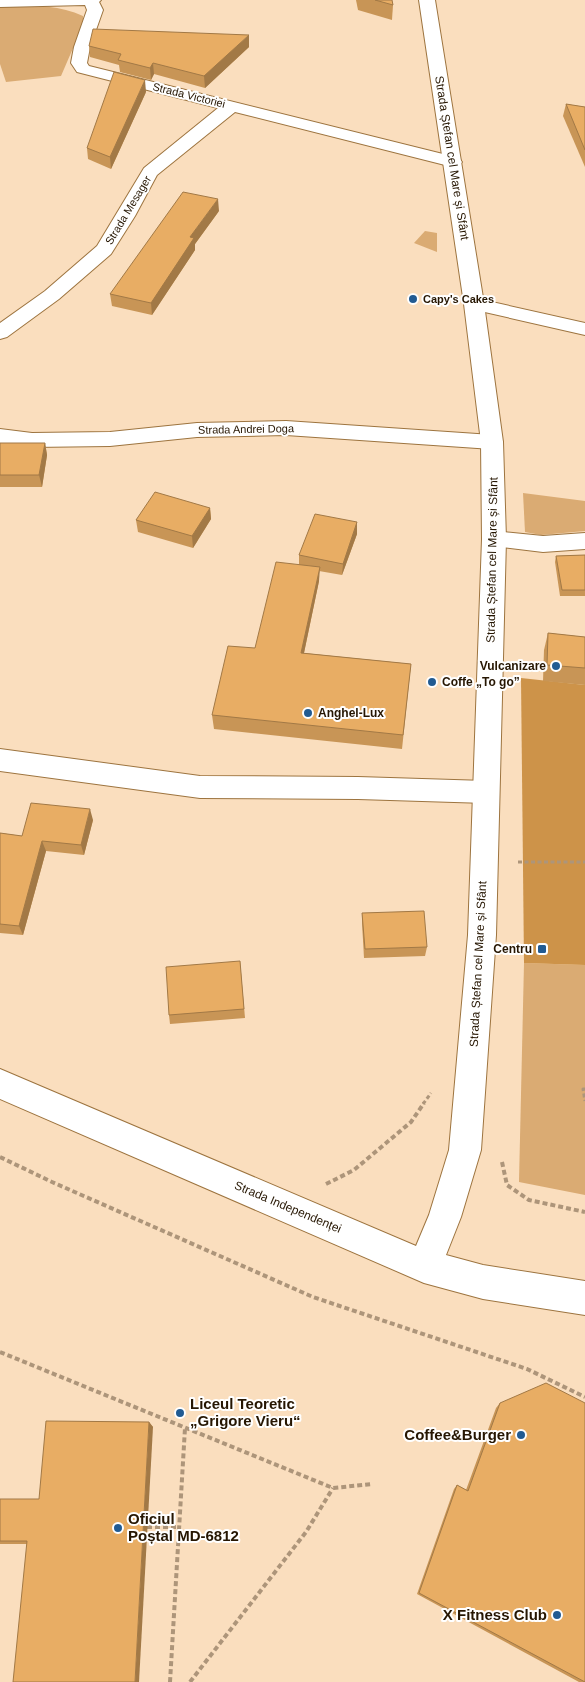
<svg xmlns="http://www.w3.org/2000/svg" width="585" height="1682" font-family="Arial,sans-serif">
  <rect width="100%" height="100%" fill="#fadebe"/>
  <!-- green -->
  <g fill="#daab73">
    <path d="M0,5c28,0 57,-1 83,11v9l-22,51 -55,6 -6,-18z"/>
    <path d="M425,231l12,2v19l-23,-9z"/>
    <path d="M523,493l62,8v30l-44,4 -16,-3z"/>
    <path d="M524,963l61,2v230l-66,-13z"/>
  </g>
  <!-- forest -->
  <path fill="#cd9349" d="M521,678l64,7v280l-61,-2z"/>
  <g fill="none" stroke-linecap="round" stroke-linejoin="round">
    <defs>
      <g id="minor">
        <path d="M0,0h101l-2,2 4,8 -13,37 -3,16 2,3 370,92 3,4 -3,4 -6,1 -218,-55 -78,63 -22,41 -24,38 -52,45 -52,38 -7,2v-16l45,-32 52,-45 47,-78 74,-60 -141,-36 -6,-9 3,-16 13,-37 -2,-5 -85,2z"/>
        <path d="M474,298l111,25v12l-118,-27 -3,-4 3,-4z"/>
        <path d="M286,421l206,14 8,2 3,5 -3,5 -8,2 -206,-14 -89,2 -87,9 -78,1 -32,-4v-14l32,4 78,-1 87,-9z"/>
        <path d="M494,531l49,5 42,-3v16l-42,3 -57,-7 -4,-6 4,-6z"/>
        <path d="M0,749l200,27 158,1 128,4 9,3 4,8 -4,8 -9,3 -128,-4 -158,-1 -200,-27z"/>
      </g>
      <path id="major" d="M419,0h16l49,304 19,138 3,97 -10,396 -15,215 -20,67 -15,38 37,10 102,16v34l-102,-16 -59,-16 -424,-184v-30l416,177 13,-31 20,-65 19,-215 14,-396 -1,-97 -17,-138z"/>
    </defs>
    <!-- minor casing -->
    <use href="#minor" stroke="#9d743f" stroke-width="2"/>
    <!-- major casing -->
    <use href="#major" stroke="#9d743f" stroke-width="2"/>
    <!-- path-far1 -->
    <g stroke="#ad957a" stroke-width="3" stroke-dasharray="4 2.5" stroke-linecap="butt">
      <path d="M518,862h67"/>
      <path d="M585,1089h-2l2,12"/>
      <path d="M423,1104l8,-11"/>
    </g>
    <!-- path -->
    <g stroke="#ad957a" stroke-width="4" stroke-dasharray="5 3" stroke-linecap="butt">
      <path d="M0,1157l52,25 261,115 214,72 58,28"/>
      <path d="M502,1162l5,23 22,15 56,12"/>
      <path d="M326,1184l28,-14 57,-48 13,-19"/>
      <path d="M0,1352l333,136 39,-4"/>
      <path d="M147,1527h32"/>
      <path d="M170,1682l15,-254"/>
      <path d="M190,1682l116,-150 27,-44"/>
    </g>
    <!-- minor -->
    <use href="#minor" fill="#fff" fill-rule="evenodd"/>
    <!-- major -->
    <use href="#major" fill="#fff" fill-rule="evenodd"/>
  </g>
  <!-- wall -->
  <g fill="#c89556">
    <path d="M356,0h36l1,5 -1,15 -34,-10z"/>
    <path d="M89,46l160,1 -44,41 -51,-14 -3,6 -31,-8 -1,-7 -29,-8z"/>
    <path d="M146,92l-35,77 -23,-10 -1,-11z"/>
    <path d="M566,104l19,3v60l-22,-51z"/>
    <path d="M219,211l-24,33v6l-43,65 -40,-9 -2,-12z"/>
    <path d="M0,443h45l2,12 -5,32h-42z"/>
    <path d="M210,508l1,11 -18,29 -55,-16 -2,-12z"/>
    <path d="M357,522v12l-15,41 -23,-4v10l-15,72 107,11 -9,85 -188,-20 -2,-14 43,-67 44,-84v-9z"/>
    <path d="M585,555v41h-25l-5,-34 1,-6z"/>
    <path d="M548,633l37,4v48l-42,-4 1,-31z"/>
    <path d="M93,820l-9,35 -38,-4 -23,84 -23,-2v-100l22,3z"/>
    <path d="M362,913l65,34 -2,9 -61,2 -2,-35z"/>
    <path d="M240,961l5,57 -75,6 -1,-9z"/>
    <path d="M500,1403l85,279h-6l-162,-88 37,-105 3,-4 9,5 30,-82z"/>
    <path d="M149,1422l4,5 -126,117h-27v-45h39z"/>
  </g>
  <!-- shaded-wall -->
  <g fill="#a27946">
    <path d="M249,35v12l-44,41 -1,-12z"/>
    <path d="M153,63l1,11 -3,6 -1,-12z"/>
    <path d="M145,80l1,12 -35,77 -1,-12z"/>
    <path d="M218,199l1,12 -24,33v6l-43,65 -1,-12 39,-66z"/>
    <path d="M45,443l2,12 -5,32 -3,-12z"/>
    <path d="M210,508l1,11 -18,29 -1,-12z"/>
    <path d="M357,522v12l-15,41 1,-11z"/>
    <path d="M320,567l-1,14 -18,86v-14z"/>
    <path d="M90,809l3,11 -9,35 -3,-10z"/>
    <path d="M42,841l4,10 -23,84 -4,-9z"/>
    <path d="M149,1422l4,5 -14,255h-4z"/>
  </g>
  <!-- building -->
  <g fill="#e8ad64" stroke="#a27946">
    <path d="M375,0h17l1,5z"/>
    <path d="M93,29l156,6 -45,41 -51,-13 -3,5 -32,-8 3,-6 -32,-8z"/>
    <path d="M114,72l31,8 -35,77 -23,-9z"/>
    <path d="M566,104l19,3v43z"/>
    <path d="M183,192l35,7 -28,38 4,1 -43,65 -41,-9z"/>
    <path d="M0,443h45l-6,32h-39z"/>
    <path d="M155,492l55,16 -18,28 -56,-16z"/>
    <path d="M315,514l42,8 -14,42 -44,-9z"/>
    <path d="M585,555v35h-23l-6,-34z"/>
    <path d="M276,562l44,5 -19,86 110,11 -8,71 -191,-20 16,-69 27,2z"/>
    <path d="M548,633l37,4v31l-38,-3z"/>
    <path d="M31,803l59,6 -9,36 -39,-4 -23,85 -19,-2v-91l22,3z"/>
    <path d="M424,911l3,36 -62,2 -3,-36z"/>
    <path d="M240,961l4,48 -75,6 -3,-48z"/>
    <path d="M546,1383l39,20v279l-166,-89 38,-108 11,6 32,-88z"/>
    <path d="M46,1421l103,1 -14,260h-122l14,-141h-27v-42h39z"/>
  </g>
  <!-- markers -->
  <g fill="#225b92" stroke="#fff" stroke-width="2">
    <circle cx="413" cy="299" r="5"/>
    <circle cx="556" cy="666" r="5"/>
    <circle cx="432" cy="682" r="5"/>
    <circle cx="308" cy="713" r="5"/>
    <rect x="537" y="944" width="10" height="10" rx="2.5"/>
    <circle cx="180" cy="1413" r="5"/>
    <circle cx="521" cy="1435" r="5"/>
    <circle cx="118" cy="1528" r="5"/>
    <circle cx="557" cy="1615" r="5"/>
  </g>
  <g text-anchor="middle" stroke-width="4" stroke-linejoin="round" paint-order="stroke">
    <!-- far-street labels -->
    <g font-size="11" fill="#261602" stroke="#fff">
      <text transform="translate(189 95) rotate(14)" y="4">Strada Victoriei</text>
      <text transform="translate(128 210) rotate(-59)" y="4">Strada Mesager</text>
      <text transform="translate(246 429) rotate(-1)" y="4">Strada Andrei Doga</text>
    </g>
    <!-- far-poi labels -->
    <g font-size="11" font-weight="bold" fill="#261602" stroke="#fff" text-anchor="start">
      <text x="423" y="303">Capy's Cakes</text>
    </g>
    <!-- street labels -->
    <g font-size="12" fill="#261602" stroke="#fff">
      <text transform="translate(452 158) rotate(81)" y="4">Strada Ștefan cel Mare și Sfânt</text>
      <text transform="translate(492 560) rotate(-89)" y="4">Strada Ștefan cel Mare și Sfânt</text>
      <text transform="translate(478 964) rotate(-87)" y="4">Strada Ștefan cel Mare și Sfânt</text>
      <text transform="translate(288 1207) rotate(23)" y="4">Strada Independenței</text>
    </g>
    <!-- poi labels -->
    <g font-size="12" font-weight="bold" fill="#261602" stroke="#fff" text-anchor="end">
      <text x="546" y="670">Vulcanizare</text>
      <text x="442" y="686" text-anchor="start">Coffe „To go”</text>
      <text x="318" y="717" text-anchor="start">Anghel-Lux</text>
      <text x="532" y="953">Centru</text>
    </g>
    <!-- near-poi labels -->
    <g font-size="15" font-weight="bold" fill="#261602" stroke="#fff" text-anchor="start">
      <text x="190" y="1409">Liceul Teoretic<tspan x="190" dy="17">„Grigore Vieru“</tspan></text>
      <text x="511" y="1440" text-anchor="end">Coffee&amp;Burger</text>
      <text x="128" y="1524">Oficiul<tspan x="128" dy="17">Poștal MD-6812</tspan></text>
      <text x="547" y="1620" text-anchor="end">X Fitness Club</text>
    </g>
  </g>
</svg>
